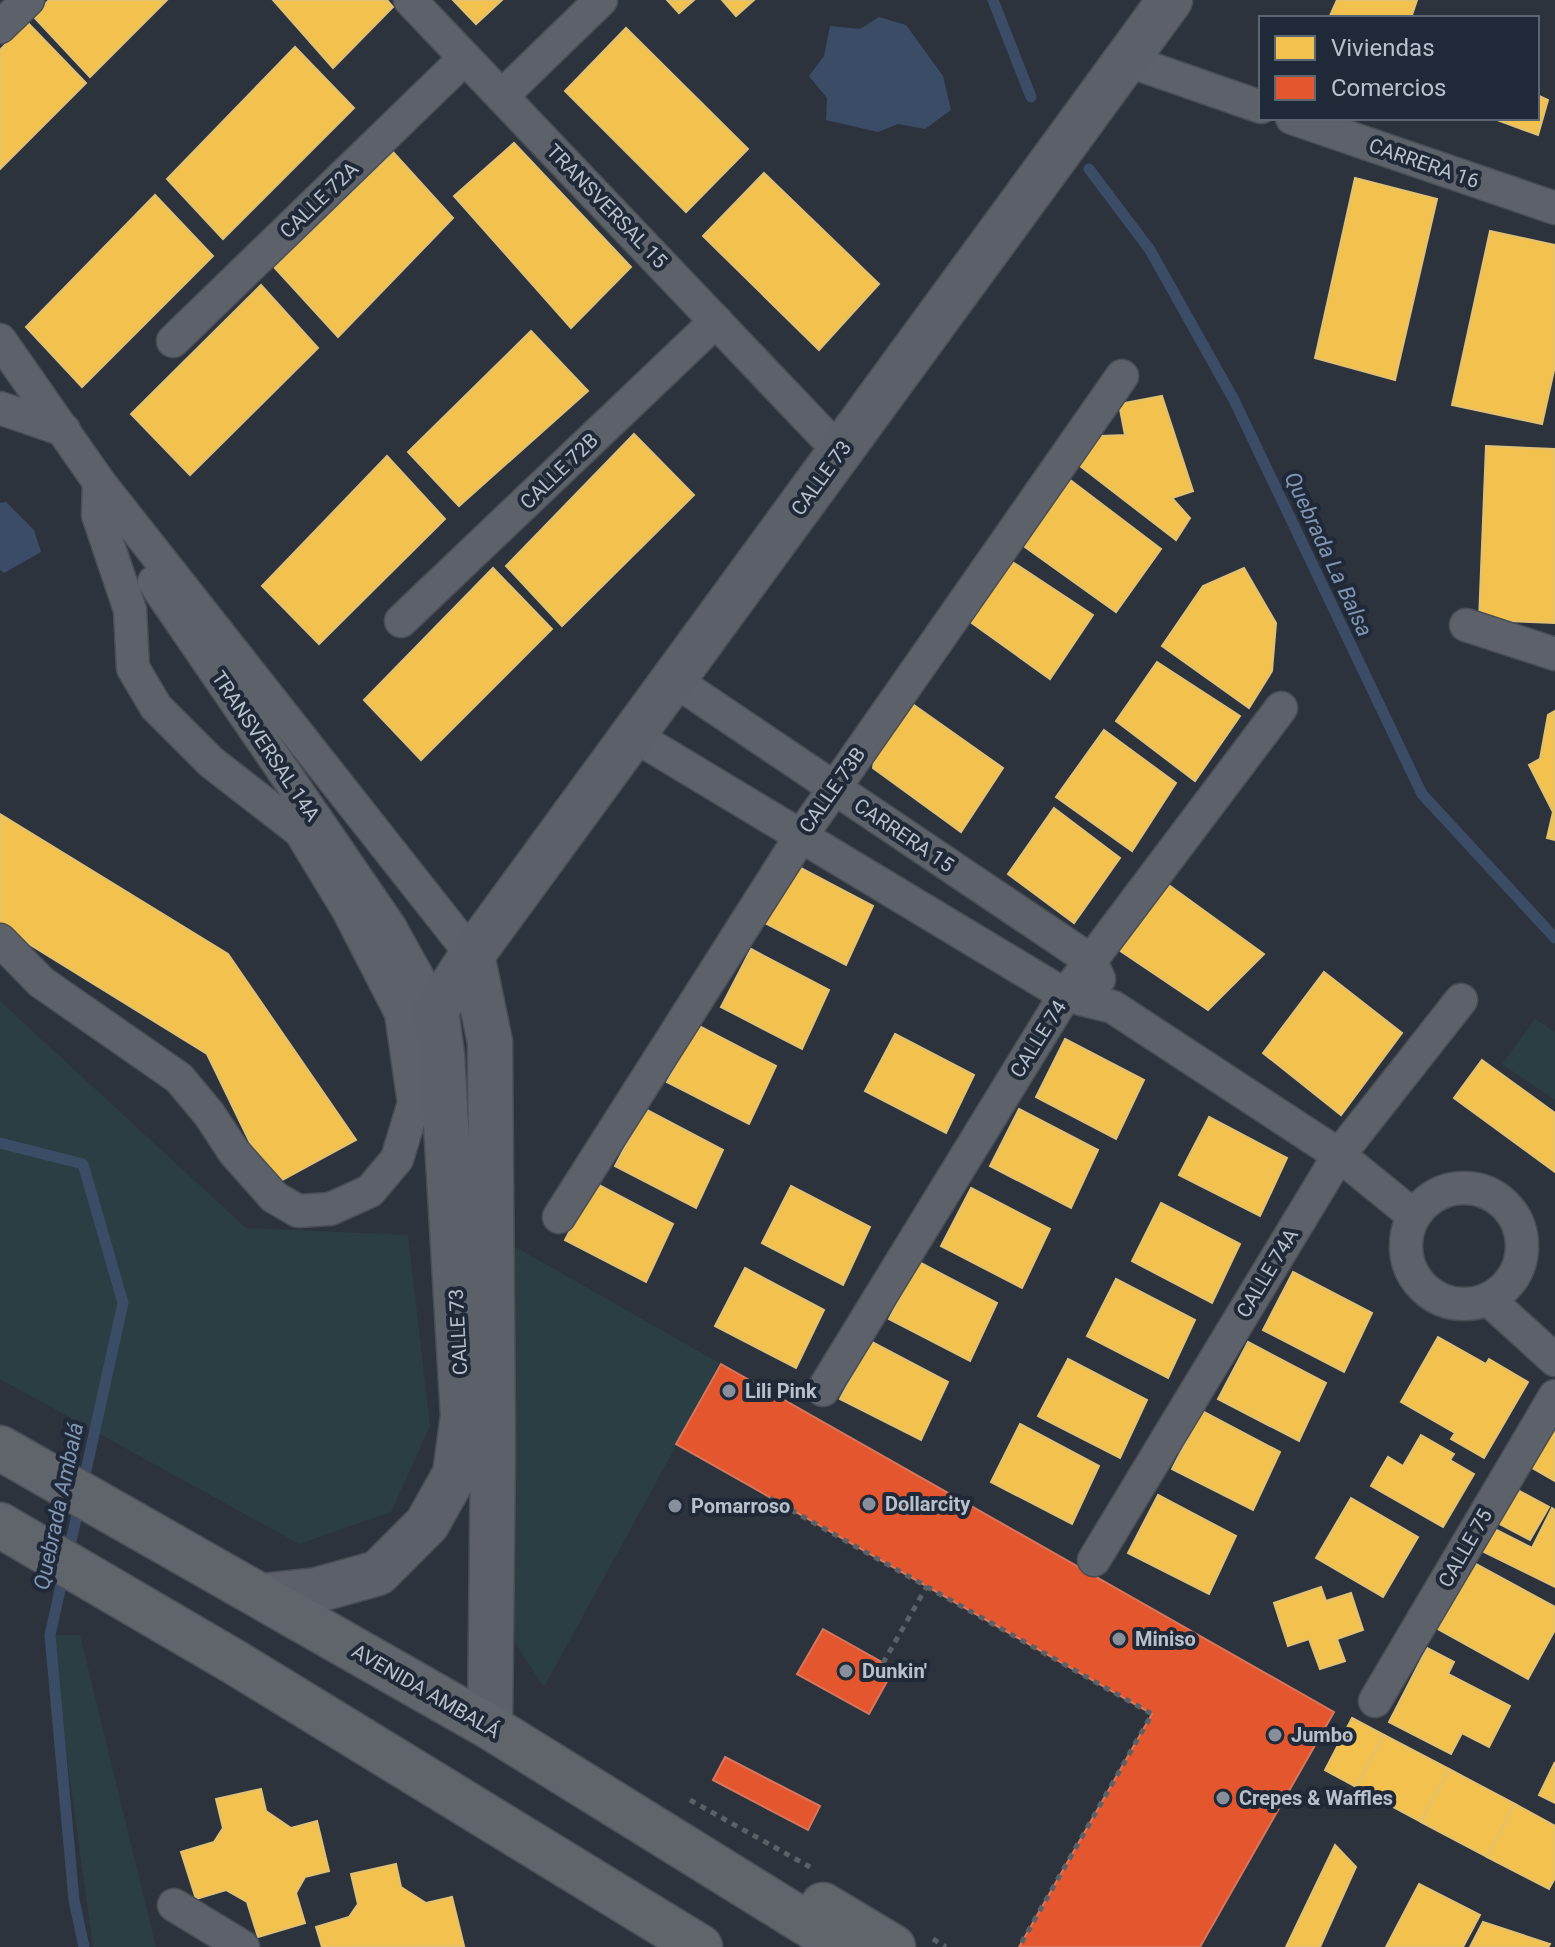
<svg xmlns="http://www.w3.org/2000/svg" width="1555" height="1947" font-family="Roboto,sans-serif">
  <rect width="100%" height="100%" fill="#2d333d"/>
  <!-- green -->
  <g fill="#2a3e43">
    <path d="M0,1001l246,227 162,7 22,191 -39,86 -92,32 -299,-165z"/>
    <path d="M1535,1019l20,13v68l-53,-36z"/>
    <path d="M514,1246l207,118 -177,323 -29,-44 -9,-51z"/>
    <path d="M50,1635h30l76,312h-63z"/>
  </g>
  <!-- water -->
  <g fill="#3b4c67">
    <path d="M879,17l27,8 37,51 8,34 -26,19 -27,-5 -20,8 -52,-12 1,-22 -18,-22 15,-20 6,-30 30,3z"/>
    <path d="M6,502l28,28 7,22 -37,21 -4,-3v-67z"/>
  </g>
  <!-- homes -->
  <g fill="#f2c14e" stroke="#e1c174" stroke-width="2">
    <path d="M49,0h118l-77,77 -57,-61z"/>
    <path d="M273,0h114l6,7 -60,61z"/>
    <path d="M453,0h49l-26,24z"/>
    <path d="M667,0h27l-15,13z"/>
    <path d="M722,0h32l-18,16z"/>
    <path d="M1337,0h80l-6,18h-82z"/>
    <path d="M27,22l59,61 -86,86v-119z"/>
    <path d="M626,28l122,121 -62,63 -121,-121z"/>
    <path d="M295,47l59,61 -131,131 -56,-60z"/>
    <path d="M1537,95l11,5 -10,35 -46,-17h45z"/>
    <path d="M514,143l117,124 -60,61 -117,-132z"/>
    <path d="M393,152l60,66 -115,119 -64,-70z"/>
    <path d="M764,173l115,111 -60,66 -116,-114z"/>
    <path d="M1355,178l82,21 -42,181 -80,-22z"/>
    <path d="M155,195l58,61 -131,131 -56,-60z"/>
    <path d="M1490,231l65,14v121l-13,58 -90,-19z"/>
    <path d="M261,285l57,63 -128,127 -59,-61z"/>
    <path d="M531,331l57,60 -129,115 -51,-54z"/>
    <path d="M1162,396l31,95 -21,7 18,20 -14,22 -100,-77 25,-27 24,-1 -6,-31z"/>
    <path d="M634,434l60,61 -132,131 -56,-60z"/>
    <path d="M1486,446l69,3v174l-76,-3z"/>
    <path d="M387,456l58,63 -126,125 -57,-58z"/>
    <path d="M1065,476l96,73 -45,63 -98,-70z"/>
    <path d="M1011,561l82,54 -43,64 -81,-58z"/>
    <path d="M493,568l59,61 -131,131 -57,-60z"/>
    <path d="M1244,568l32,55 -4,48 -23,37 -87,-62 41,-60z"/>
    <path d="M1157,662l83,54 -45,65 -79,-60z"/>
    <path d="M904,698l99,70 -42,64 -88,-64 4,-26z"/>
    <path d="M1555,711v129l-8,-2 6,-26 -24,-47 11,-6 8,-44z"/>
    <path d="M1104,730l72,53 -44,68 -76,-54z"/>
    <path d="M1054,808l66,50 -46,65 -66,-49z"/>
    <path d="M0,814l228,140 128,186 -85,46 -64,-132 -207,-128z"/>
    <path d="M795,865l78,41 -27,59 -81,-42z"/>
    <path d="M1166,883l98,71 -56,56 -92,-62z"/>
    <path d="M751,949l78,41 -27,59 -81,-42z"/>
    <path d="M1324,972l78,61 -61,82 -78,-62z"/>
    <path d="M697,1025l79,41 -27,58 -82,-42z"/>
    <path d="M895,1034l79,41 -28,58 -81,-42z"/>
    <path d="M1065,1039l79,41 -28,59 -80,-42z"/>
    <path d="M1482,1060l73,53v59l-101,-74z"/>
    <path d="M645,1109l78,41 -27,58 -81,-42z"/>
    <path d="M1019,1109l79,41 -27,58 -81,-42z"/>
    <path d="M1209,1117l78,41 -27,58 -81,-41z"/>
    <path d="M595,1183l78,41 -27,58 -81,-42z"/>
    <path d="M791,1186l79,41 -27,58 -81,-42z"/>
    <path d="M971,1188l79,41 -28,59 -81,-42z"/>
    <path d="M1161,1203l79,41 -28,59 -80,-42z"/>
    <path d="M919,1262l78,41 -27,58 -81,-42z"/>
    <path d="M745,1268l79,42 -28,58 -81,-42z"/>
    <path d="M1293,1272l79,41 -28,59 -81,-42z"/>
    <path d="M1116,1279l79,41 -27,58 -81,-42z"/>
    <path d="M1438,1337l48,27 3,-5 39,23 -44,76 -33,-19 4,-6 -54,-31z"/>
    <path d="M870,1341l78,41 -27,58 -81,-41z"/>
    <path d="M1248,1342l78,41 -27,58 -81,-42z"/>
    <path d="M1068,1359l79,41 -27,58 -82,-42z"/>
    <path d="M1202,1411l78,41 -27,58 -81,-41z"/>
    <path d="M1555,1418v63l-26,-15z"/>
    <path d="M1020,1424l79,42 -27,58 -81,-42z"/>
    <path d="M1421,1435l33,19 -4,6 24,14 -31,53 -72,-41 17,-29 15,9z"/>
    <path d="M1512,1487l37,20 -19,33 -36,-19z"/>
    <path d="M1158,1495l78,41 -27,58 -81,-41z"/>
    <path d="M1351,1498l67,39 -35,60 -67,-39z"/>
    <path d="M1552,1508l3,2v77l-75,-37 11,-23 41,21z"/>
    <path d="M1474,1563l81,44v23l-27,49 -90,-50z"/>
    <path d="M1321,1587l5,14 25,-8 12,37 -26,9 8,22 -25,8 -11,-30 -21,7 -14,-43z"/>
    <path d="M1427,1648l27,14 -6,12 62,32 -21,41 -27,-14 -11,21 -62,-32z"/>
    <path d="M1352,1718l32,17 -28,52 -31,-17z"/>
    <path d="M1384,1735l65,34 -28,53 -65,-35z"/>
    <path d="M1555,1762v41l-16,-8z"/>
    <path d="M1449,1769l66,35 -28,53 -66,-35z"/>
    <path d="M261,1789l5,22 25,17 26,-7 12,50 -24,6 -9,16 9,30 -47,14 -11,-35 -21,-12 -30,9 -15,-47 33,-10 9,-14 -7,-29z"/>
    <path d="M1515,1804l40,22v52l-6,11 -62,-32z"/>
    <path d="M1335,1845l21,22 -36,80h-34z"/>
    <path d="M396,1864l5,23 25,16 26,-6 12,49 -142,1 -6,-20 33,-10 9,-13 -7,-30z"/>
    <path d="M1419,1884l61,31 -17,32h-77z"/>
    <path d="M1483,1922l67,22 -2,3h-78z"/>
  </g>
  <!-- shops -->
  <g fill="#e4572e" stroke="#d7765d" stroke-width="2">
    <path d="M721,1364l613,348 -134,235h-181l133,-233 -476,-270z"/>
    <path d="M823,1629l71,40 -25,45 -72,-40z"/>
    <path d="M725,1757l95,49 -12,24 -95,-50z"/>
  </g>
  <g fill="none" stroke-linecap="round" stroke-linejoin="round">
    <!-- stream -->
    <g stroke="#3b4c67" stroke-width="11">
      <path d="M993,0l38,97"/>
      <path d="M1089,169l61,81 84,150 188,394 133,144"/>
      <path d="M0,1143l83,21 40,139 -40,181"/>
      <path d="M68,1555l11,-50"/>
      <path d="M64,1572l-14,63 24,265 10,47"/>
    </g>
    <defs>
      <g id="street">
        <path d="M410,0l430,452"/>
        <path d="M0,27l28,-27"/>
        <path d="M1126,60l135,47"/>
        <path d="M502,96l99,-96"/>
        <path d="M1292,118l263,90"/>
        <path d="M0,340l99,142 373,473"/>
        <path d="M173,341l292,-283"/>
        <path d="M0,408l64,22"/>
        <path d="M154,582l236,345 46,83"/>
        <path d="M401,621l315,-300"/>
        <path d="M1466,625l89,29"/>
        <path d="M674,680l416,280 9,19"/>
        <path d="M633,735l432,260 48,12 226,148 75,61"/>
        <path d="M0,940l41,42 138,96 30,36 25,38 40,45 24,14 32,-2 40,-18 27,-32 17,-56 -13,-90 -53,-103 -48,-79 -89,-69 -55,-55 -23,-39 -3,-58 -32,-95 1,-33"/>
        <circle cx="1464" cy="1246" r="58"/>
        <path d="M559,1217l242,-381 321,-460"/>
        <path d="M1488,1299l67,61"/>
        <path d="M823,1390l242,-395 216,-287"/>
        <path d="M1094,1560l245,-405 122,-155"/>
        <path d="M1375,1701l180,-305"/>
        <path d="M174,1905l69,42"/>
      </g>
      <g id="secondary">
        <path d="M472,955l18,87 3,404 -3,281"/>
        <path d="M261,1596l56,-6 61,-17 49,-49 28,-50 8,-58 -21,-361 -6,-45 36,-55 698,-955"/>
      </g>
      <g id="primary">
        <path d="M0,1448l490,279 355,220"/>
        <path d="M0,1525l236,138 464,284"/>
        <path d="M823,1905l70,42"/>
      </g>
    </defs>
    <!-- street casing -->
    <use href="#street" stroke="#494e55" stroke-width="35"/>
    <!-- secondary casing -->
    <use href="#secondary" stroke="#494e55" stroke-width="47"/>
    <!-- primary casing -->
    <use href="#primary" stroke="#4b5059" stroke-width="47"/>
    <!-- path -->
    <g stroke="#5b6166" stroke-width="5" stroke-dasharray="6 6" stroke-linecap="butt">
      <path d="M770,1498l382,216 -133,233"/>
      <path d="M883,1663l44,-77"/>
      <path d="M690,1800l120,67"/>
      <path d="M933,1939l13,8"/>
    </g>
    <!-- street -->
    <use href="#street" stroke="#5d626a" stroke-width="32"/>
    <!-- secondary -->
    <use href="#secondary" stroke="#5c6068" stroke-width="44"/>
    <!-- primary -->
    <use href="#primary" stroke="#60646b" stroke-width="44"/>
  </g>
  <!-- markers -->
  <g fill="#878f9a" stroke="#202938" stroke-width="3">
    <circle cx="729" cy="1391" r="8"/>
    <circle cx="869" cy="1504" r="8"/>
    <circle cx="675" cy="1506" r="8"/>
    <circle cx="1119" cy="1639" r="8"/>
    <circle cx="846" cy="1671" r="8"/>
    <circle cx="1275" cy="1735" r="8"/>
    <circle cx="1223" cy="1798" r="8"/>
  </g>
  <g text-anchor="middle" stroke-width="8" stroke-linejoin="round" paint-order="stroke">
    <!-- street labels -->
    <g font-size="20" fill="#b8c0cc" stroke="#202938">
      <text transform="translate(1424 163) rotate(19)" y="7">CARRERA 16</text>
      <text transform="translate(319 200) rotate(-44)" y="7">CALLE 72A</text>
      <text transform="translate(607 206) rotate(46)" y="7">TRANSVERSAL 15</text>
      <text transform="translate(559 471) rotate(-44)" y="7">CALLE 72B</text>
      <text transform="translate(821 478) rotate(-54)" y="7">CALLE 73</text>
      <text transform="translate(266 746) rotate(56)" y="7">TRANSVERSAL 14A</text>
      <text transform="translate(832 790) rotate(-55)" y="7">CALLE 73B</text>
      <text transform="translate(904 835) rotate(34)" y="7">CARRERA 15</text>
      <text transform="translate(1038 1039) rotate(-58)" y="7">CALLE 74</text>
      <text transform="translate(1267 1273) rotate(-59)" y="7">CALLE 74A</text>
      <text transform="translate(458 1332) rotate(-93)" y="7">CALLE 73</text>
      <text transform="translate(1465 1548) rotate(-60)" y="7">CALLE 75</text>
      <text transform="translate(426 1691) rotate(30)" y="7">AVENIDA AMBALÁ</text>
    </g>
    <!-- poi labels -->
    <g font-size="20" font-weight="bold" fill="#b8c0cc" stroke="#202938" text-anchor="start">
      <text x="745" y="1398">Lili Pink</text>
      <text x="885" y="1511">Dollarcity</text>
      <text x="691" y="1513">Pomarroso</text>
      <text x="1135" y="1646">Miniso</text>
      <text x="862" y="1678">Dunkin'</text>
      <text x="1291" y="1742">Jumbo</text>
      <text x="1239" y="1805">Crepes &amp; Waffles</text>
    </g>
    <!-- water labels -->
    <g font-size="22" font-style="italic" fill="#7f95b3" stroke="#202938">
      <text transform="translate(1329 554) rotate(65)" y="8">Quebrada La Balsa</text>
      <text transform="translate(58 1506) rotate(-78)" y="8">Quebrada Ambalá</text>
    </g>
  </g>
  <!-- legend -->
  <rect x="1259" y="16" width="280" height="104" fill="#202938" stroke="#5d6573" stroke-width="2"/>
  <rect x="1275" y="36" width="40" height="24" fill="#f2c14e" stroke="#5d6573" stroke-width="2"/>
  <text x="1331" y="56" font-size="24" fill="#b8c0cc">Viviendas</text>
  <rect x="1275" y="76" width="40" height="24" fill="#e4572e" stroke="#5d6573" stroke-width="2"/>
  <text x="1331" y="96" font-size="24" fill="#b8c0cc">Comercios</text>
</svg>
